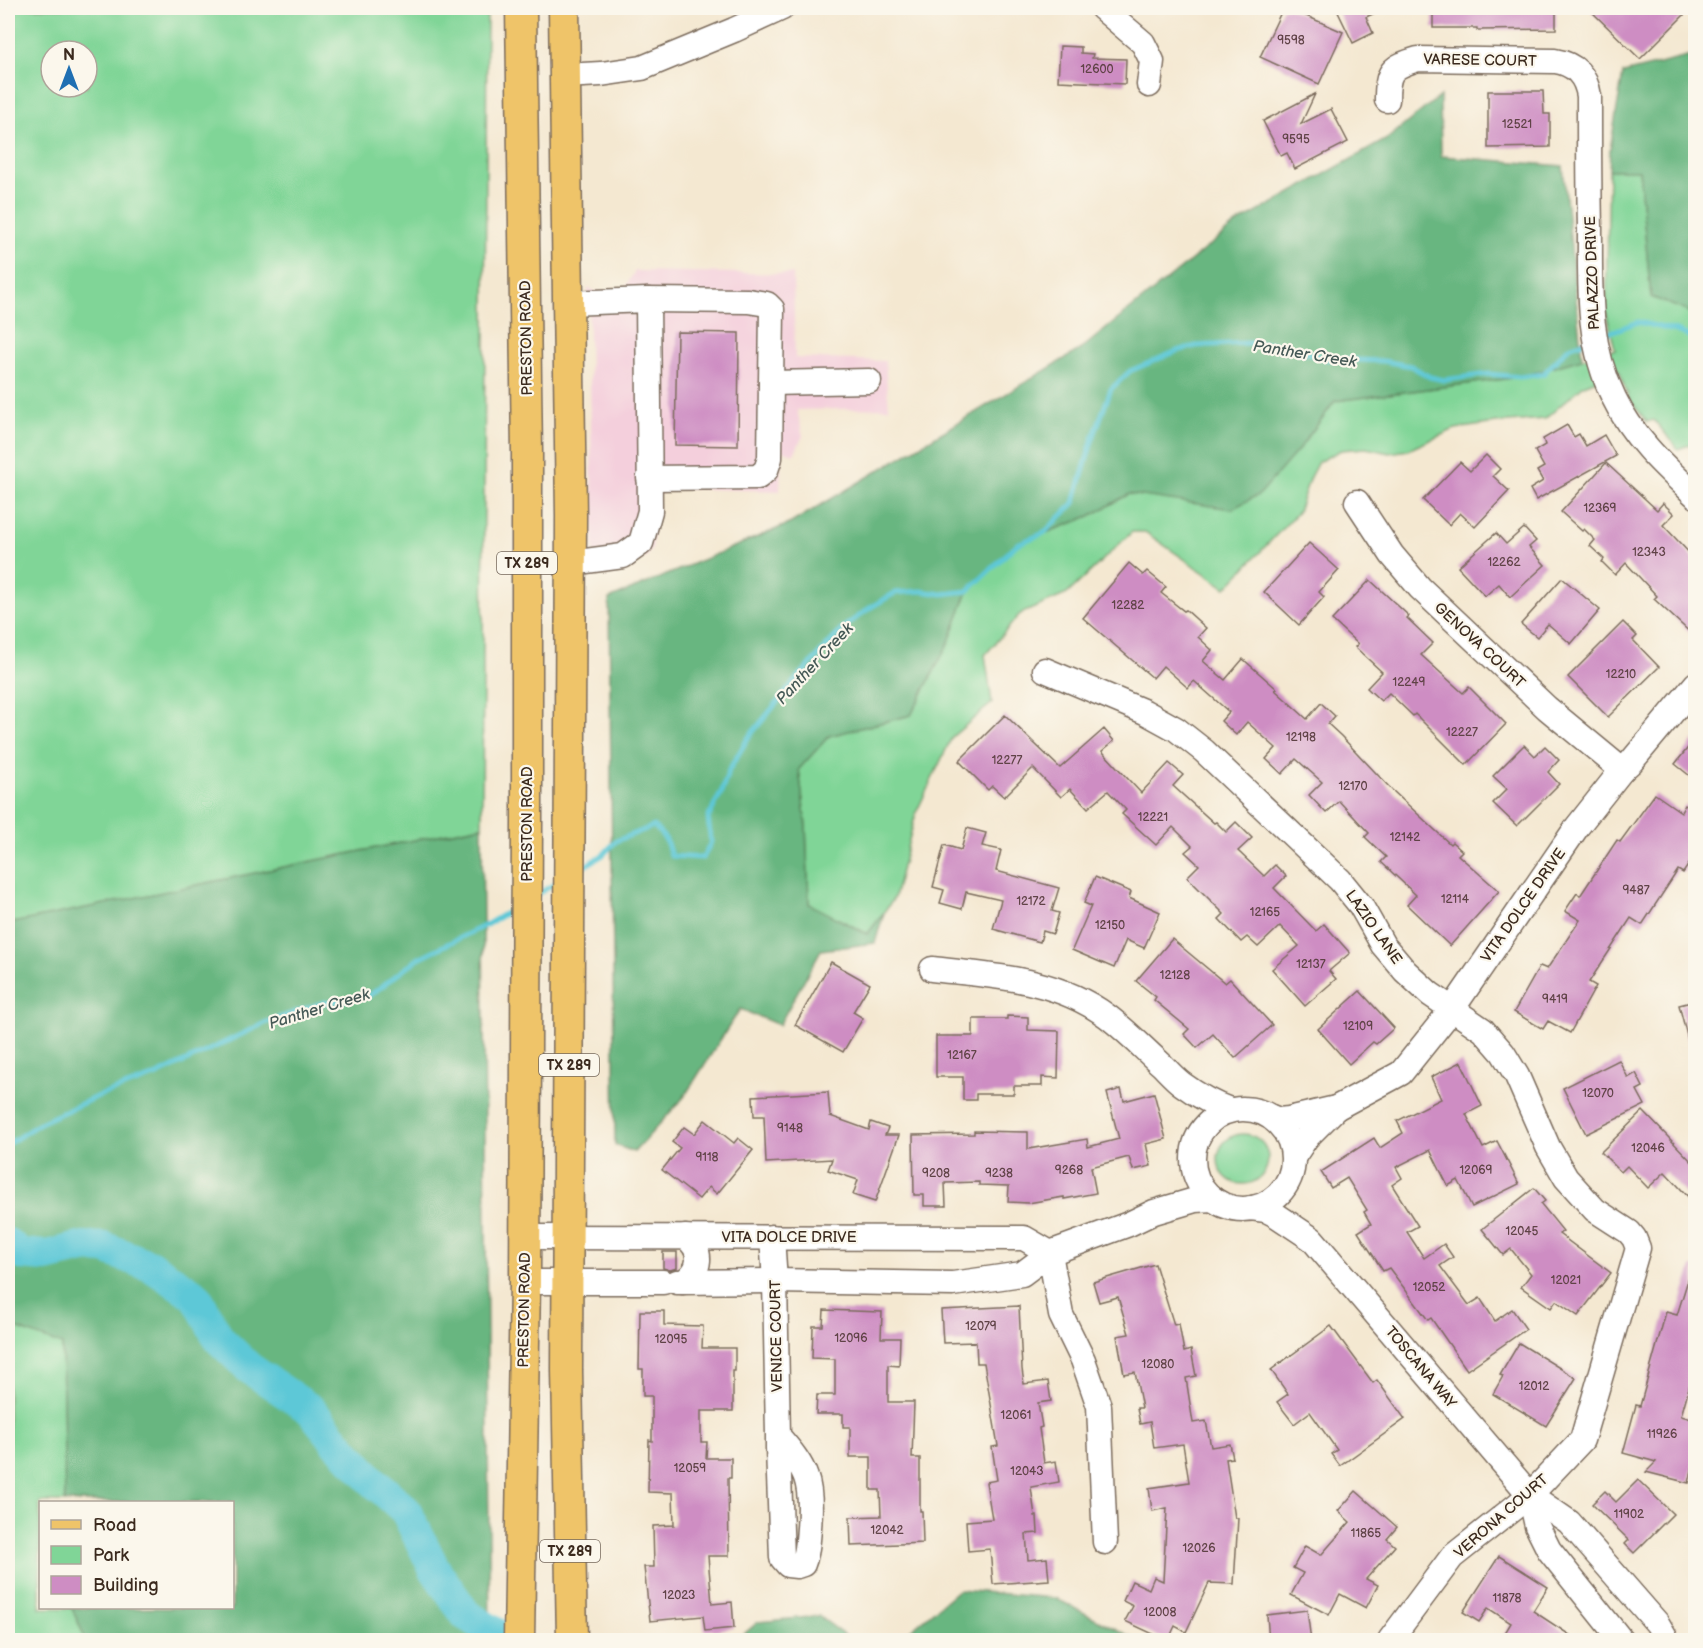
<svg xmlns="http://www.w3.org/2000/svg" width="1703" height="1648" font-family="'Balsamiq Sans',sans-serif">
  <rect width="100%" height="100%" fill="#fbf7ec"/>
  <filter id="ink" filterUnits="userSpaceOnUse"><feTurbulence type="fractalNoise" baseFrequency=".0167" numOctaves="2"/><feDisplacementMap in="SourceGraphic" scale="12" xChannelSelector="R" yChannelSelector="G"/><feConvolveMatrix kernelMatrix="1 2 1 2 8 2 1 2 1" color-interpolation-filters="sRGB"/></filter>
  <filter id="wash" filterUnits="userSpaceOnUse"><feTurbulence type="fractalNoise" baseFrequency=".008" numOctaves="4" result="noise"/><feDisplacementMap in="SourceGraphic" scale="24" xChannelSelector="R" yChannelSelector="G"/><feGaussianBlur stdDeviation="1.35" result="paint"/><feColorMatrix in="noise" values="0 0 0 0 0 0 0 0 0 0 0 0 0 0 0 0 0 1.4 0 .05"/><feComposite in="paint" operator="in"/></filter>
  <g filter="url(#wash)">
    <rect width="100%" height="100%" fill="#f4e8d1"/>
    <!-- built -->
    <path fill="#f4cfdc" d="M635,271l158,3 2,84 90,3 4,47 -92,2 6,26 -9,18 -13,-4 -1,41 -113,-3 -11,9 -4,52 -6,8 -28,12 -24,2 -6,-284 7,5 28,-1z"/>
    <!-- green -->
    <g fill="#80d597" stroke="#5e805a" stroke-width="1.5" fill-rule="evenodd">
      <path d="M8,8h479l-5,818 -474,98zM51,51h36v36h-36z"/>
      <path d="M1609,170h30l12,127 44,17v129l-17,6 -24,-29 -7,2 -18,-23 -10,-28 -35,14 -39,34 -49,4 -41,6 -47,21 -18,3 -24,-5 -25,2 -23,12 -8,15 -12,35 -72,76 -81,-56h-13l-65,62 -47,20 -35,41 7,48 -40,34 -36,76 -22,85 -26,36 -59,-30 -3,-78 -7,-57 29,-33 83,-21 37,-71 20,-53 49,-47 73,-28 39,-22 103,14 67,-59 36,-48 185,-24 95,-28 -9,-38z"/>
      <circle cx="1243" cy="1159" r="25"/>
      <path d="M8,1325l54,19 3,158h-25v106h32l14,32h-78z"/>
    </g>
    <!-- forest -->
    <g fill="#68b680" stroke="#52704f" stroke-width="1.5">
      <path d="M1695,55h1l-1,259 -44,-17 -12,-127h-30l1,-21 13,-76z"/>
      <path d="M1440,96l1,60 122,10 19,193 -62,18 -185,24 -36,48 -39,45 -28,15 -103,-15 -39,22 -73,28 -49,47 -20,53 -37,71 -82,21 -30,33 7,57 3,78 58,30 17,-21 -9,30 -54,7 -42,75 -39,-16 -56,88 -50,55 -19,-7 -6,-546 182,-76 290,-174 155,-125 151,-85z"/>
      <path d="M482,826l8,814h-404l-14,-32h160v-106h-167l-3,-157 -54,-20v-401z"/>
      <path d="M958,1590l97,8 83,42h-239z"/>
      <path d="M819,1616l32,24h-114l21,-18z"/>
    </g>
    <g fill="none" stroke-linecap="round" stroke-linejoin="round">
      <!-- stream -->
      <g stroke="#5dc8d7" stroke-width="5">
        <path d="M1600,336l38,-14 38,9 20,8"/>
        <path d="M578,870l25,-15 13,-14 38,-15 12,14 5,16 32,2 8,-16 -3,-24 13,-25 8,-23 19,-32 45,-55 51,-56 27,-20 24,-14 26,-2 21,3 26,-3 49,-47 27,-11 30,-30 18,-62 19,-52 19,-18 47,-20 19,-5 50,-3 27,1 29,7 25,8 56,2 28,5 19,11 14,3 45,-6 31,3 23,-3 26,-27 20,-7"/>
        <path d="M537,894l23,-13"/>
        <path d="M8,1144l32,-21 56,-26 59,-21 112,-54 55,-19 47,-7 50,-38 67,-33 30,-18"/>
      </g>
      <!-- river -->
      <path stroke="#5dc8d7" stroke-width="32" d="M8,1244l13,10 25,2 37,-9 22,1 46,18 45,30 23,43 30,29 62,42 28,35 33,35 34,31 28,57 32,47 41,25"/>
    </g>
    <g id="blocks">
      <!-- building -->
      <g fill="#ce8dc3">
        <path d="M1283,8h5l55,24 -24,52 -59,-27z"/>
        <path d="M1336,8h50l-20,9 7,16 -20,10z"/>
        <path d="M1433,8h123v21l-79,1v-2h-44z"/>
        <path d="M1588,8h103l-51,51z"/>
        <path d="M1060,46l21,1v6l12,1 -1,4 34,1 -1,25 -67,-3z"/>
        <path d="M1488,91h55l1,23h6v33l-62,1z"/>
        <path d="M1315,94l-14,30 30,-15 17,33 -53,27 -8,-16 -6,3 -18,-35z"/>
        <path d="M677,332l62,1 -1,113 -63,-1z"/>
        <path d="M1567,425l7,12 5,-3 7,12 18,-11 12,21 -80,44 -6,-11 13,-8 -6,-10 7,-4 -9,-16 10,-6 -2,-6z"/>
        <path d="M1486,455l14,14 -7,7 16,15 -34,36 -15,-14 -11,12 -26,-25 37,-38 10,9z"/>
        <path d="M1606,463l51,47 6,-7 11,11 -11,11 32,34v78l-41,-38 3,-3 -31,-33 -11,12 -13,-13 2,-3 -14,-13 5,-6 -11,-11 -2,2 -21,-19z"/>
        <path d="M1524,528l12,13 -7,6 16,18 -35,32 -11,-13 -14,12 -27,-29 38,-34 10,11z"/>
        <path d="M1309,543l30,27 -20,22 5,5 -25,28 -35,-33z"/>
        <path d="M1129,563l14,12 4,-4 19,16 -5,6 23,18 2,-1 20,18 -8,9 14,13 -9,11 22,19 18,-21 34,30 -2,1 32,29 14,-16 14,13 -7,8 13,12 51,54 58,54 2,-2 10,9 -4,4 41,36 -49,55 -43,-41 9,-10 -35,-33 5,-5 -21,-20 4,-4 -30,-32 -13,12 -17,-18 13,-13 -26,-23 -14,15 -16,-15 10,-11 -29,-26 -11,13 -15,-14 8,-9 -35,-31 -6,7 -25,-22 -10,12 -70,-60z"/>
        <path d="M1562,578l38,32 -29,34 -23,-20 -11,13 -16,-13z"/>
        <path d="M1370,580l39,36 -2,2 26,25 -12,12 42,38 6,-6 37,37 -40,41 -51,-51 -2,2 -24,-23 -8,8 -14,-13 15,-16 -27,-25 3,-3 -26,-24z"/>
        <path d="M1623,622l14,14 -4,4 26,27 -51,50 -40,-40z"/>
        <path d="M1005,715l55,53 44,-39 10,12 -12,10 39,42 28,-30 14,12 -10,11 41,37 2,-1 10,10 10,-10 16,16 -14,13 26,25 11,-11 11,11 -12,12 42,43 8,-7 26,29 -21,18 7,8 -31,27 -33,-37 27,-23 -19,-20 -22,21 -11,-10 -6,5 -22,-23 5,-5 -37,-37 12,-12 -14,-13 7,-6 -19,-19 -17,18 -34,-31 4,-4 -18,-19 -20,17 -18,-19 -9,8 -28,-29 -29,29 -12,-11 -4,4 -29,-29z"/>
        <path d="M1695,739v41l-20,-16z"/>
        <path d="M1524,745l11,11 10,-10 14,14 -11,12 11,12 -42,42 -24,-23 14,-14 -14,-13z"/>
        <path d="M1655,794l26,18 4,-7 10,7v43l-12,18 -5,-3 -36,55 -11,-7 -42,64 7,4 -26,47 -22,-12 -5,8 -29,-17 26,-46 7,3 33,-49 -15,-9 12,-18 3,3 37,-56 3,2z"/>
        <path d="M967,828l19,5 -4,13 19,4 -5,21 63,17 -7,23 7,2 -6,21 -10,-3 -3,11 -47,-13 8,-29 -35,-8 -4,17 -22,-6 4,-13 -11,-3 11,-42 17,5z"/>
        <path d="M1095,877l36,15 -2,6 31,14 -16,36 -18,-8 -12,28 -42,-18 19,-44 -7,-3z"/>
        <path d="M1172,939l53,44 5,-4 42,46 -37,33 -22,-24 -16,14 -13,-14 5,-5 -35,-29 2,-3 -20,-16z"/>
        <path d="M831,962l39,22 -17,28 10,6 -20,34 -48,-27z"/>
        <path d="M1360,991l34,37 -18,16 -3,-2 -24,22 -31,-35z"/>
        <path d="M1695,1001v49l-4,1 -12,-46z"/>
        <path d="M1007,1016l21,1v13l31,1 -1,47 -16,-1v9h-28v8h-38v6h-13v-23h-27v-41h37v-17h34z"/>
        <path d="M1619,1060l9,18 8,-5 7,14 -6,3 8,15 -59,29 -23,-46z"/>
        <path d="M1461,1062l21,44 -16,8 17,34 14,-7 22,43 -47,23 -14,-27 -10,6 -18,-36 -34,17 6,11 -10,7 26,41 -11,6 17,26 20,-14 9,13 -13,9 29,39 11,-7 15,23 17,-12 14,20 -59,41 -36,-52 -3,2 -39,-52 -6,3 -25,-39 13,-8 -7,-12 3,-2 -20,-32 -16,10 -10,-16 53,-34 6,10 23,-15 -6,-12 44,-22 -10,-22z"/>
        <path d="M1121,1089l3,12 30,-8 12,46 -20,5 5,22 -18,4 -4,-13 -38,10 5,26 -32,6v-2l-36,6 -20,-1 1,-16 -30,-1v-3l-34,1 1,23h-22v-11h-10l-1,-60 61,-1v-3l54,1v17l59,-10 1,8 31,-8 -12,-46z"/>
        <path d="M828,1092l2,24 39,14 2,-8 17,6 -3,7h14l-24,67 -22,-7 5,-15 -30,-10 4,-11 -66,4 -2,-47h-10l-1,-20z"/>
        <path d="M1643,1111l52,54v39l-30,-32 -17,16 -21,-22 -6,6 -20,-20z"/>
        <path d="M705,1120l29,23 4,-5 15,12 -36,44 -8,-7 -10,12 -37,-29 18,-22 -8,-6 12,-15 10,7z"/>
        <path d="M1534,1188l11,13 -4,3 22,27 -4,3 52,39 -33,43 -22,-15 -5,7 -30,-21 10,-13 -20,-25 -8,6 -21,-26z"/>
        <path d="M663,1252h14v16l-7,2 -7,-2z"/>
        <path d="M1155,1264l19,61 5,-1 5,28 7,-2 5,26 -10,2 7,45 13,-2 5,26 19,-3 3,14 -7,1 9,59h3l-4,66 -25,-1 -23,49 -11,-6 -7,15 -43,-20 8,-15 -10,-5 9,-20 17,8 5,-12 9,4 4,-73 -15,3 -3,-23 40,-6 -6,-38 -29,4 -4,-26 -10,2 -3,-16h5l-7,-36 -11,2 -7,-38 12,-2 -11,-37 -19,5 -6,-20z"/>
        <path d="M1692,1267h3v107l-2,-1 -12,43 14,4v37l-6,26 -43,-11 10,-10 -33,-9 13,-48 4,1 26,-94 11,3z"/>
        <path d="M1019,1306l3,63 2,15 24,-3 3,20 -13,2 4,24 -3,1 5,35 12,-2 3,21 -28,5 4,29h2l1,17 -12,1 2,26 19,-2 2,22 -56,4 -3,-35 -22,2 -2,-30 26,-2 -6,-37 11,-2 -5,-33 6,-1 -14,-83h-7l-1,-21 -33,1 -2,-33z"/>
        <path d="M824,1310l58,2 -1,26h19l-1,28 -11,-1v37h26l-2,56h8v53h2l1,32 -72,3 -1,-29 31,-1 -1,-26h-9v-33h-21v-30h-7v-13h-27l1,-19h18v-36l-23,-1 1,-32h10z"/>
        <path d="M640,1311h24v14l39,1 -1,22h33v23h-2v40h-32v31h6l-1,16h25v20h-3l1,78h-21l4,48 20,-2 2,26 -29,3 -2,-15 -53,5 -6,-54h10l-1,-41 21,-1 -1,-32 -25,-1 1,-52 3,1v-45h-9v-27h-4z"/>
        <path d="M1331,1326l42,57 4,-3 28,39 -65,47 -9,-12 6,-4 -27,-38 -16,12 -17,-22 11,-8 -17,-24z"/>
        <path d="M1519,1343l57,35 -30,48 -53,-32 10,-18 -3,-1z"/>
        <path d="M1638,1480l35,34 -39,39 -9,-9 4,-4 -37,-36 13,-13 11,11z"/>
        <path d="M1356,1491l41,36 -10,12 8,7 -29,33 12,6 -12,23 -26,-14 -11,21 -38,-20 12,-22 -10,-5 12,-22 16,9 29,-33 -12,-11z"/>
        <path d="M1499,1556l49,31 -15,24 46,30h-79l11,-18 -23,-15 -9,14 -16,-10z"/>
        <path d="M1307,1610l4,31h-42l-2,-26z"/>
      </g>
    </g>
  </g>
  <g filter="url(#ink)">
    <use href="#blocks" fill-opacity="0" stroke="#7c6c5d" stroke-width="1.5"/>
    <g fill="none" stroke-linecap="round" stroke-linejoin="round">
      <defs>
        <g id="minor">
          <path d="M1102,8l41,35 9,18 -3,24"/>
          <path d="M564,76l37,-2 41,-6 92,-38 48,-22"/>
          <path d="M1387,100c0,-29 4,-33 31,-41l137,2c20,3 31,15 34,35 0,44 0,88 1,132 0,60 -3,115 24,170 19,40 50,68 82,98"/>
          <path d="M648,300l100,1 19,3 5,5 -2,149 -4,12 -8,7 -109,1"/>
          <path d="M568,303l80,-3 2,211 -9,32 -18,13 -52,7"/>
          <path d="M771,383l98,-2"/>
          <path d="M1357,502l35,53 28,33 127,120 75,62"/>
          <path d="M1045,670l100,42 31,17 28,22 136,129 21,26 22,39 22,26 25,23 53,36 20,23 14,23 31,71 18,31 29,32 34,22 5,6 4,10 -56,192 -52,55 -78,62 -62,83"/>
          <path d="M932,969c61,7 124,9 175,47 20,15 37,33 55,49 6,6 13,14 20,19 15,11 31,20 48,26"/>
          <circle cx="1243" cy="1159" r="50"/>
          <path d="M1271,1117l8,3 10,-1 47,-11 65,-35 52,-65 124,-181 45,-57 9,-8 65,-78"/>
          <path d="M1294,1156l12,-18 30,-30"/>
          <path d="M1251,1208l15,2 10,5 36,24 218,256 39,27 88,101 10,17"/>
          <path d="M525,1237l499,1 26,15"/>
          <path d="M772,1237l3,44 3,155v12l4,110 6,7 9,1 6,-2c5,-12 5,-24 6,-36 4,-46 -2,-59 -31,-92"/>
          <path d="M1050,1253l11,62 22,45 16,46 6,136"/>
          <path d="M525,1282h138"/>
          <path d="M677,1282l98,-1 178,3 69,-10 28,-21 79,-29 25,-12 41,-12 18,-1"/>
          <path d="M683,1282c19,-12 20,-31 3,-45"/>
          <path d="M1530,1495l7,31 12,24 72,90"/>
        </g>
        <g id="major">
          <path d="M564,8l7,508 -4,854 5,270"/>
          <path d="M519,1640l6,-358 2,-460v-368l-6,-446"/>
        </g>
      </defs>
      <!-- minor casing -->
      <use href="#minor" stroke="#7c6c5d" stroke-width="27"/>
      <!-- major casing -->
      <use href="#major" stroke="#7c6c5d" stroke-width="33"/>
      <!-- minor -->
      <use href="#minor" stroke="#fff" stroke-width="24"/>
      <!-- major -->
      <use href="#major" stroke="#efc469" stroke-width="30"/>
    </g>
  </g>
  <g text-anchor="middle" stroke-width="4.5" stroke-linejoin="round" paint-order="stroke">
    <!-- number labels -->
    <g font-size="12" fill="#604347">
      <text x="1291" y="44">9598</text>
      <text x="1097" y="73">12600</text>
      <text x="1517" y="128">12521</text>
      <text x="1296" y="143">9595</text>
      <text x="1600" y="512">12369</text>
      <text x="1649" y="556">12343</text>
      <text x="1504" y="566">12262</text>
      <text x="1128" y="609">12282</text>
      <text x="1621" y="678">12210</text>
      <text x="1409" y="686">12249</text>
      <text x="1462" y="736">12227</text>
      <text x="1301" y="741">12198</text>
      <text x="1007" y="764">12277</text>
      <text x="1353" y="790">12170</text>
      <text x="1153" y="821">12221</text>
      <text x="1405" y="841">12142</text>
      <text x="1636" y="894">9487</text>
      <text x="1455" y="903">12114</text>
      <text x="1031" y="905">12172</text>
      <text x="1265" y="916">12165</text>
      <text x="1110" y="929">12150</text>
      <text x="1311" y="968">12137</text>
      <text x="1175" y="979">12128</text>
      <text x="1555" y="1003">9419</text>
      <text x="1358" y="1030">12109</text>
      <text x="962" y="1059">12167</text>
      <text x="1598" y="1097">12070</text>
      <text x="790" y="1132">9148</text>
      <text x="1648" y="1152">12046</text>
      <text x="707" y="1161">9118</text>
      <text x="1069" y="1174">9268</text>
      <text x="1476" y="1174">12069</text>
      <text x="936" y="1177">9208</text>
      <text x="999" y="1177">9238</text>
      <text x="1522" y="1235">12045</text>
      <text x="1566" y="1284">12021</text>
      <text x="1429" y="1291">12052</text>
      <text x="981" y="1330">12079</text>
      <text x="851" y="1342">12096</text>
      <text x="671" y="1343">12095</text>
      <text x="1158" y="1368">12080</text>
      <text x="1534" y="1390">12012</text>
      <text x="1016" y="1419">12061</text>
      <text x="1662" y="1438">11926</text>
      <text x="690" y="1472">12059</text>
      <text x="1027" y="1475">12043</text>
      <text x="1629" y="1518">11902</text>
      <text x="887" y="1534">12042</text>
      <text x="1366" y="1537">11865</text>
      <text x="1199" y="1552">12026</text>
      <text x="679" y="1599">12023</text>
      <text x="1507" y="1602">11878</text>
      <text x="1160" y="1616">12008</text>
    </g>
    <!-- shield labels -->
    <g fill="#fbf7ec" stroke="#75685c" stroke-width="1.5">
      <rect x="497" y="552" width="60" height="22" rx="4.5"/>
      <rect x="539" y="1054" width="60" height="22" rx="4.5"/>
      <rect x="540" y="1540" width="60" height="22" rx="4.5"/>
    </g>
    <g font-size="14" font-weight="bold" fill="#3b2a1e">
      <text x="527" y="568">TX 289</text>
      <text x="569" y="1070">TX 289</text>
      <text x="570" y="1556">TX 289</text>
    </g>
    <!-- street labels -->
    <g font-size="15" fill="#3b2a1e" stroke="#fbf7ec">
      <text transform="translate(1480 60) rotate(1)" y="5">VARESE COURT</text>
      <text transform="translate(1592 273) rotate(-92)" y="5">PALAZZO DRIVE</text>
      <text transform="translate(526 338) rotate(-91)" y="5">PRESTON ROAD</text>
      <text transform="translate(1480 645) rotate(43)" y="5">GENOVA COURT</text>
      <text transform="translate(527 824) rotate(-90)" y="5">PRESTON ROAD</text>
      <text transform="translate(1523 905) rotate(-55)" y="5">VITA DOLCE DRIVE</text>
      <text transform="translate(1374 927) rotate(55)" y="5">LAZIO LANE</text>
      <text x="789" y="1242">VITA DOLCE DRIVE</text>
      <text transform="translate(524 1310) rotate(-89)" y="5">PRESTON ROAD</text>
      <text transform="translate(776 1336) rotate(-91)" y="5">VENICE COURT</text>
      <text transform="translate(1421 1367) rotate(50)" y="5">TOSCANA WAY</text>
      <text transform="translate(1501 1516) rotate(-41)" y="5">VERONA COURT</text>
    </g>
    <!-- water labels -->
    <g font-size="16" font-style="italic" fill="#455956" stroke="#fbf7ec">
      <text transform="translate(1305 353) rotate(9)" y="6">Panther Creek</text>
      <text transform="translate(814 663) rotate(-47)" y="6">Panther Creek</text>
      <text transform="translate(319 1008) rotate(-17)" y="6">Panther Creek</text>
    </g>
  </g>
  <!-- margin -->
  <rect width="1703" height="1648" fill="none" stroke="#fbf7ec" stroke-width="30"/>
  <!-- legend -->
  <rect x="39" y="1501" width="195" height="108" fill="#fbf7ec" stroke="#aea59a" stroke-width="1.5"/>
  <rect x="51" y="1520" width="30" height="9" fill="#efc469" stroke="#aea59a" stroke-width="1.5"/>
  <text x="93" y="1531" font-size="18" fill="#3b2a1e">Road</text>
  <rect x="51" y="1546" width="30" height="18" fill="#80d597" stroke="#aea59a" stroke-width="1.5"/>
  <text x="93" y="1561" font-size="18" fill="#3b2a1e">Park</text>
  <rect x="51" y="1576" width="30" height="18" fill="#ce8dc3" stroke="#aea59a" stroke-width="1.5"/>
  <text x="93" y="1591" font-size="18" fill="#3b2a1e">Building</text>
  <!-- north arrow -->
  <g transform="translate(69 69)"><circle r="28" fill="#fbf7ec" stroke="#aea59a" stroke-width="1.5"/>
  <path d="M0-4.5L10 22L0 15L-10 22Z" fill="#1f6fb2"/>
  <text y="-9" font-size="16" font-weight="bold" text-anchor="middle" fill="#3b2a1e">N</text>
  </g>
</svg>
